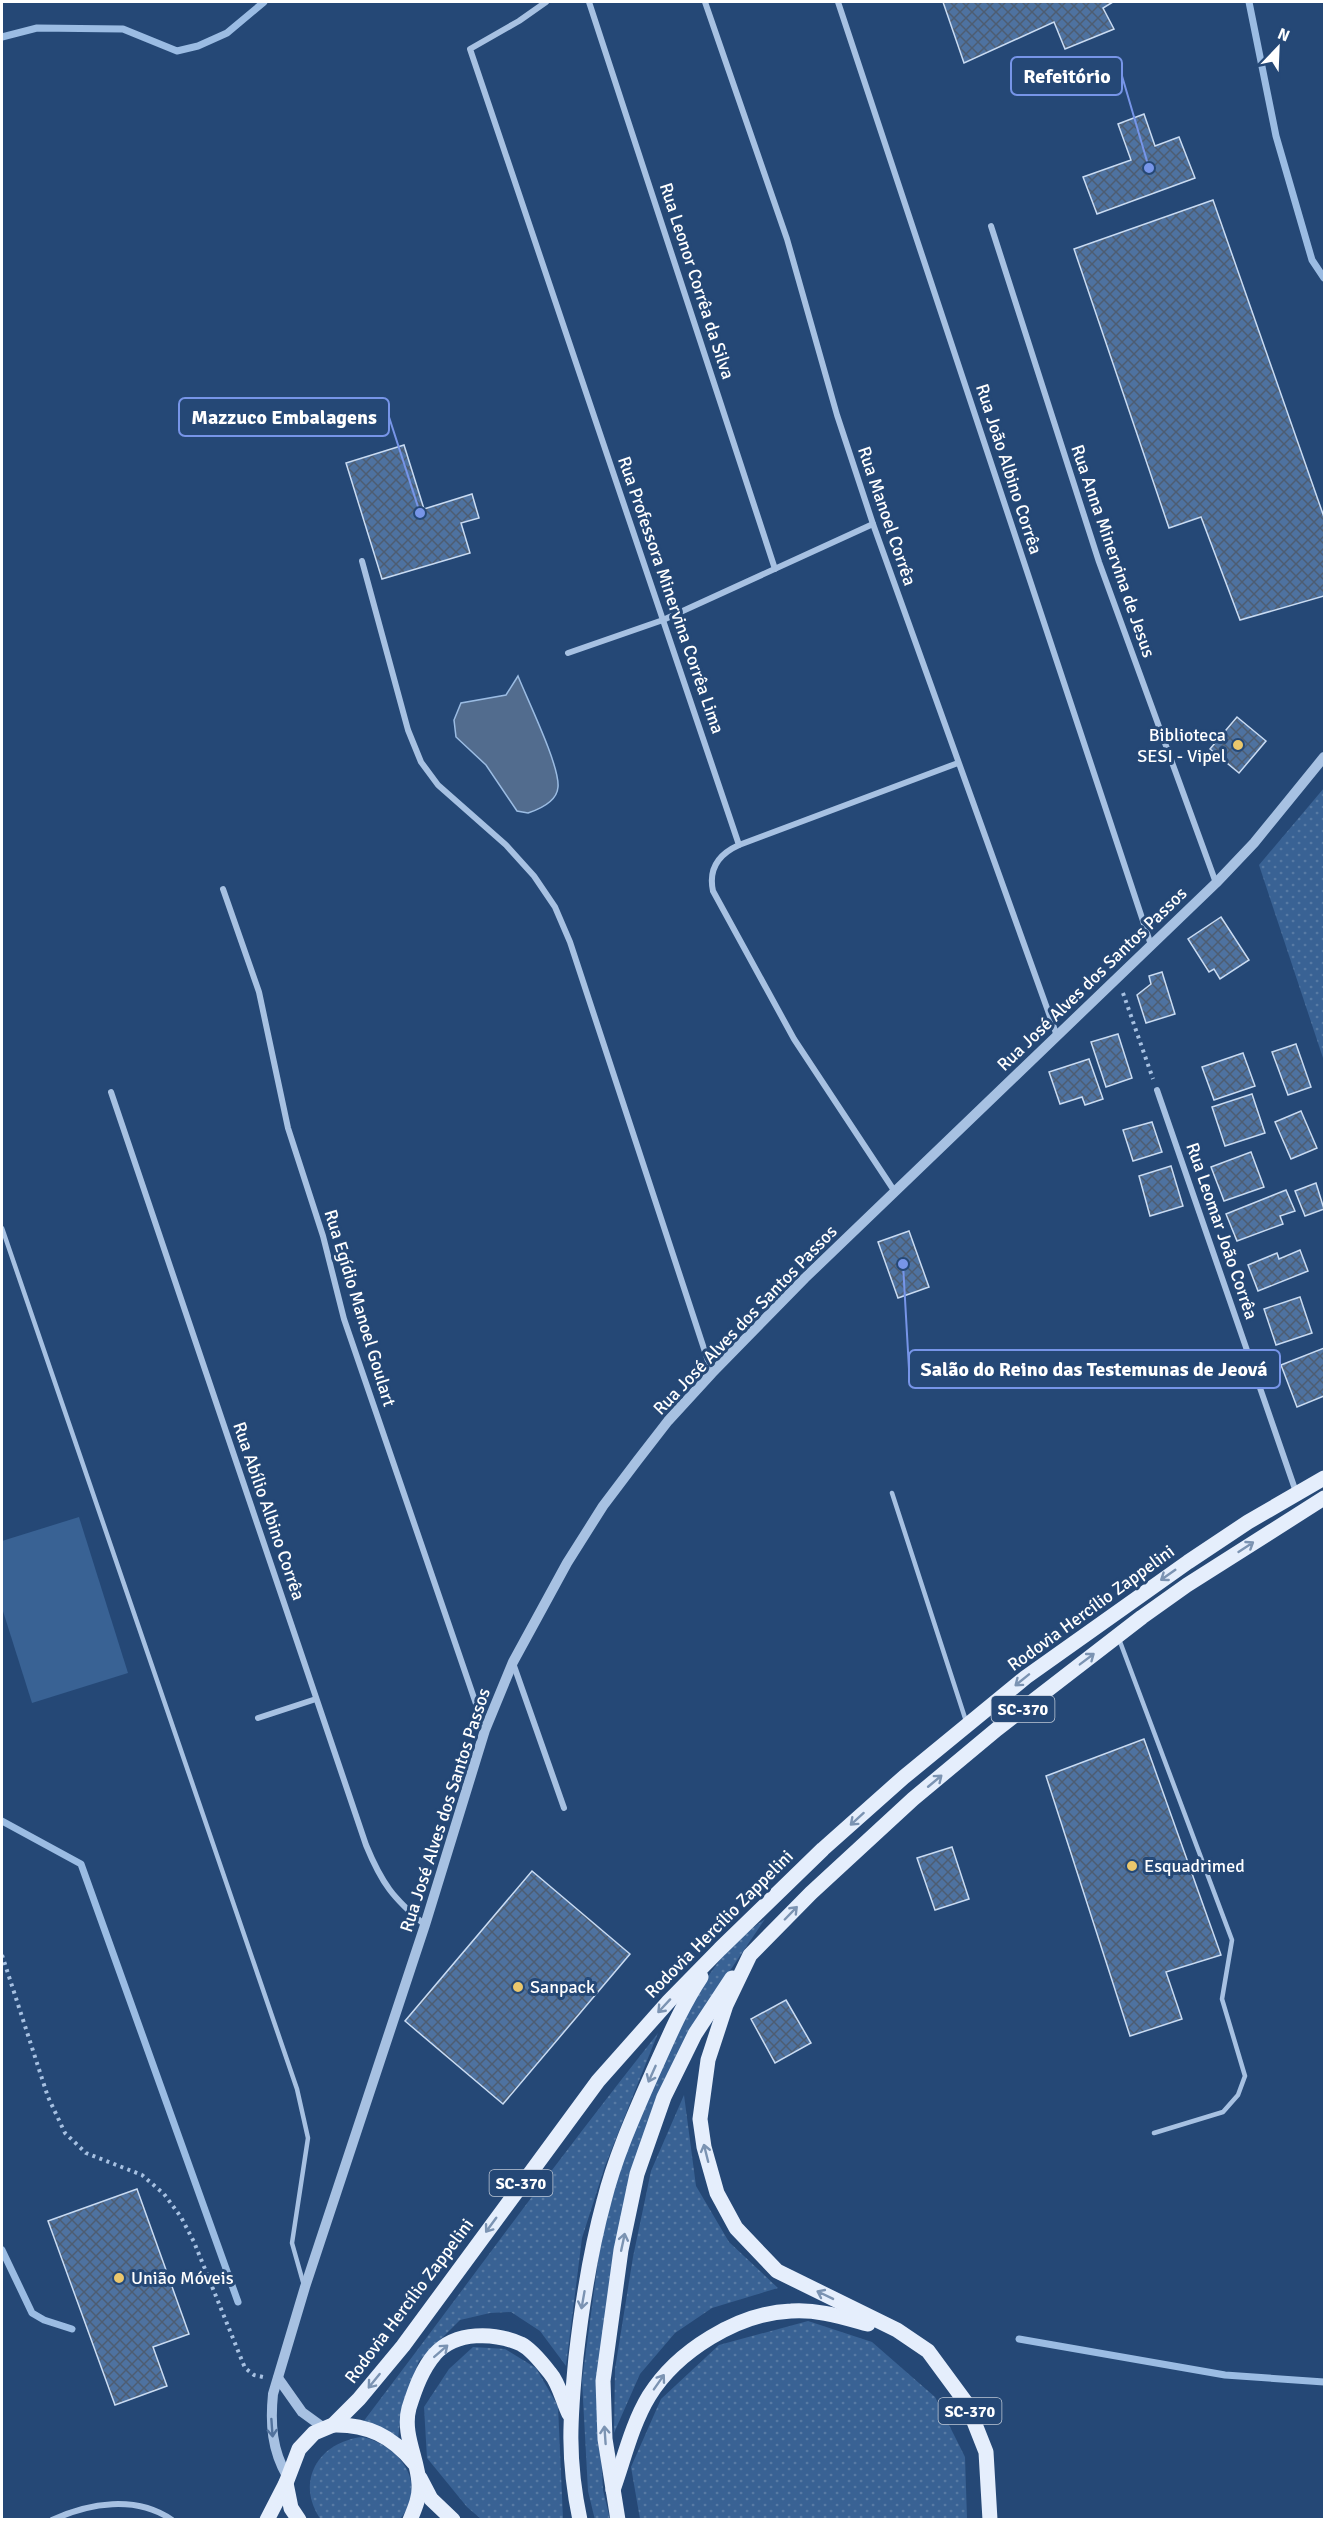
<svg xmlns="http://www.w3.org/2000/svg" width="1326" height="2521" font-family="Signika,sans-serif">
  <defs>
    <pattern id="grass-dots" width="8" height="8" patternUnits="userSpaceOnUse" patternTransform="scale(1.5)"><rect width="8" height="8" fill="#396294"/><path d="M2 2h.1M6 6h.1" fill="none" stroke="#577aa4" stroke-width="1.8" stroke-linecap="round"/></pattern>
    <pattern id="building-cross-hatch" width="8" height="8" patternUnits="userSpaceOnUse" patternTransform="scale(1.5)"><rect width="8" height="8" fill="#4e72a0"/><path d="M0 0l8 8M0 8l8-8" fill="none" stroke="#4d5d72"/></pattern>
  </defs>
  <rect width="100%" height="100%" fill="#254876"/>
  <!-- grass -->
  <g fill="url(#grass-dots)">
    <path d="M1324,788v273l-65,-196z"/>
    <path d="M765,1919l-76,112 -75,218 -17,132 6,109 7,29 -15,1 -7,-29 -6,-110 18,-135 19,-76 30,-79 54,-108 30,-41z"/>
    <path d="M658,2033l-53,133 -23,72 -16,128 -26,-35 -29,-19 -21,1 -30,7 -41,41 -17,44 -4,34 -35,-17c99,-130 194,-262 295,-389z"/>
    <path d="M684,2095l12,91 33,56 49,46 -66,20 -37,25 -35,41 -26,59 1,-64 18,-112 18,-86z"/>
    <path d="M808,2321l64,21 63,55 30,60 2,62h-327l-9,-52 30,-68 58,-54z"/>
    <path d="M473,2347l32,2 31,19 22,38 5,113h-82l-14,-12 -40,-49 -3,-51 25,-38z"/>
    <path d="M362,2437c38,8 67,48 38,82l-79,1c-27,-39 -2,-78 41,-83z"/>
  </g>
  <!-- garden -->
  <path fill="#396294" d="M79,1517l49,156 -96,30 -30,-95v-67z"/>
  <!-- water -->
  <path fill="#526c8e" stroke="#9bbce3" stroke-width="1.5" d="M518,676c9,23 42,90 40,111 -1,15 -18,22 -30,26l-11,-2 -31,-46 -30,-28 -2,-17 7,-17 45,-8z"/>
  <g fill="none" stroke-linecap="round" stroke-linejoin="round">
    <!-- stream -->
    <g stroke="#9bbce3" stroke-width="7">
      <path d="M1249,2l27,134 36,124 12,18"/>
      <path d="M2,37l35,-9 86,1 54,22 21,-5 29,-13 37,-31"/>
      <path d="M2,1821l79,43 157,438"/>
      <path d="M2,2250l30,63 12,7 28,9"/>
      <path d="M1019,2339l206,36 99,7"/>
    </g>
  </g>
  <!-- building -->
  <g fill="url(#building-cross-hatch)" stroke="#c9dbf2" stroke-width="1.5">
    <path d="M943,2h170l-10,6 11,21 -49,20 -11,-27 -90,41z"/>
    <path d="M1144,114l11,32 24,-9 16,41 -98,36 -14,-37 48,-17 -13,-36z"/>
    <path d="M1213,200l111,317v79l-84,24 -39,-103 -32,11 -95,-279z"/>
    <path d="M404,445l20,64 48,-15 7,24 -18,5 9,30 -88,26 -36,-116z"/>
    <path d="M1237,717l29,24 -27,32 -29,-24z"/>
    <path d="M1221,917l28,43 -29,19 -6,-10 -5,3 -21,-33z"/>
    <path d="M1162,972l13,42 -29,9 -9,-28 14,-11 -2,-8z"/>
    <path d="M1118,1034l14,44 -26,9 -15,-45z"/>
    <path d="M1296,1044l15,43 -23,8 -16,-43z"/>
    <path d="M1243,1053l12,33 -41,14 -12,-33z"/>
    <path d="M1089,1059l14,40 -18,6 -3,-8 -22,7 -11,-32z"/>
    <path d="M1252,1094l13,39 -40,13 -13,-39z"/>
    <path d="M1301,1111l16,37 -26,11 -16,-37z"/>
    <path d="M1152,1122l10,30 -29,9 -10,-31z"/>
    <path d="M1251,1152l13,35 -40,14 -13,-34z"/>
    <path d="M1171,1166l12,40 -33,10 -11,-40z"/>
    <path d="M1316,1183l8,26 -19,7 -10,-25z"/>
    <path d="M1286,1190l9,21 -15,5 3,8 -46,17 -11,-27z"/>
    <path d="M909,1231l20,56 -31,11 -20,-56z"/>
    <path d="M1300,1250l8,21 -50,20 -10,-26 29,-12 2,6z"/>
    <path d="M1300,1297l12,36 -36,12 -12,-36z"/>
    <path d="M1324,1348v48l-27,11 -16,-42z"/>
    <path d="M1144,1739l77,216 -55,17 16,47 -52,17 -84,-260z"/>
    <path d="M952,1847l17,52 -34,11 -18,-52z"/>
    <path d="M532,1871l98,83 -127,150 -98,-83z"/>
    <path d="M786,2000l25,43 -36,20 -24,-44z"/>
    <path d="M137,2189l52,145 -36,13 14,39 -52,19 -67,-184z"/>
  </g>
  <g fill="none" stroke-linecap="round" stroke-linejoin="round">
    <!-- path -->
    <g stroke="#a7c1e2" stroke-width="4" stroke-dasharray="3 4.5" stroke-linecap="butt">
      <path d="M1123,993l30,86"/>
      <path d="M2,1955l46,142 17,36 21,20 56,22 22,19 17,23 13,25 51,126 9,7 9,2"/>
    </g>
    <!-- service -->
    <g stroke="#a7c1e2" stroke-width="4.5">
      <path d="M2,1228l295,861 11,49 -16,105 11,39"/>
      <path d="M892,1493l74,228"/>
      <path d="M1119,1639l113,301 -10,59 23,77 -7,19 -15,17 -69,21"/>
    </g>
    <!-- minor -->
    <g stroke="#a7c1e2" stroke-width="6">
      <path d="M546,2l-27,19 -49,28 269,796c-20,9 -31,23 -26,46l81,148 101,153"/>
      <path d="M589,2l186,567"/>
      <path d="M705,2l82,237 50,176 36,109 184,512"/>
      <path d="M838,2l313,943"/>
      <path d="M991,226l108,336 117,321"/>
      <path d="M362,561l46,169 13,32 17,23 68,60 28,31 21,31 15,35 142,431"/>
      <path d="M568,653l95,-33 210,-96"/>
      <path d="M739,845l219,-82"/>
      <path d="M223,889l36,103 29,136 35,108 21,83 141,411"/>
      <path d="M1157,1090l139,402"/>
      <path d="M111,1092l255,753c16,39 27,53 59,80"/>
      <path d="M513,1663l51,145"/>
      <path d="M258,1718l58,-19"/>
      <path d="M52,2520c37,-17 84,-25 120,0"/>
    </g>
    <!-- tertiary -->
    <g stroke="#a7c1e2" stroke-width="10">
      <path d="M278,2378l24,34 22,16"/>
      <path d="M287,2476c-15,-26 -17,-52 -14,-82l32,-107 120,-362 60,-195 28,-68 54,-99 36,-57 34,-45 31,-40 44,-48 93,-95 411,-395 38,-40 70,-86"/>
    </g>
    <!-- primary -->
    <g stroke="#e5eefc" stroke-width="15">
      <path d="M333,2425c34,-1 59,11 81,38"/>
      <path d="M420,2478l11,21 22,21"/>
      <path d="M286,2483l5,25 8,12"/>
      <path d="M613,2490c11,-31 19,-66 36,-94 28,-45 89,-83 142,-85 26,-2 51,6 77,13"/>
      <path d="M267,2520l19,-37 13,-34 15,-16 19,-8 26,-26 44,-53 195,-265 71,-80 51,-52 103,-100 81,-72 122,-100 162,-115 60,-40 76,-44"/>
      <path d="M410,2520c5,-12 10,-23 9,-36 -1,-25 -17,-50 -10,-76 6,-19 13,-39 26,-54 21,-23 59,-22 86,-10 10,5 22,20 29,29 9,10 13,29 19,41"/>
      <path d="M580,2520c-13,-61 -10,-102 -4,-163 6,-52 14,-105 28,-156 11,-44 30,-86 48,-127 15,-33 29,-67 49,-97"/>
      <path d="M618,2520l-13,-81 -2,-58 18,-131 16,-76 27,-77 31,-63 37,-56"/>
      <path d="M990,2520l-4,-68 -19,-48 -39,-53 -31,-21 -120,-59 -41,-43 -19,-35 -13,-46 -4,-28 8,-59 18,-55 24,-50 61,-62 102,-94 84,-70 145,-112 45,-32 137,-87"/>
    </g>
  </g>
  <!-- one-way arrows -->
  <defs><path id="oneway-shaft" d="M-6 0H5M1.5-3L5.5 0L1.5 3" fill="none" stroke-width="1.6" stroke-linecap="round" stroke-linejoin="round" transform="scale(1.5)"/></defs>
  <g stroke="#7b93b2">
    <use href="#oneway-shaft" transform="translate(1246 1547) rotate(-33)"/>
    <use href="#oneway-shaft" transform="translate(1168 1575) rotate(145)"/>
    <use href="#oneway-shaft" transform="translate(1087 1659) rotate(-37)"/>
    <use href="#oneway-shaft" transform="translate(1022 1680) rotate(141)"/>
    <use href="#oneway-shaft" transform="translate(935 1781) rotate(-40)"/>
    <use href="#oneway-shaft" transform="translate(857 1819) rotate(138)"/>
    <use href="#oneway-shaft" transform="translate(791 1913) rotate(-46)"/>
    <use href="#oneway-shaft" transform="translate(664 2006) rotate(133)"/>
    <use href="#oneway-shaft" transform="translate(652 2074) rotate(114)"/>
    <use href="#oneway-shaft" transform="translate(706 2153) rotate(-104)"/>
    <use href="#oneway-shaft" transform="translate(491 2225) rotate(126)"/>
    <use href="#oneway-shaft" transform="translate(623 2242) rotate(-78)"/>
    <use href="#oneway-shaft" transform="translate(825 2295) rotate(-154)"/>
    <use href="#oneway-shaft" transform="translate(583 2300) rotate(100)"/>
    <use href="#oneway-shaft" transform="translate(441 2351) rotate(-41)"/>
    <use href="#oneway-shaft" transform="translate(374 2381) rotate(129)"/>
    <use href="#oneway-shaft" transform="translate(659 2382) rotate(-55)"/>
    <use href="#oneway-shaft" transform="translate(605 2435) rotate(-94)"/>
  </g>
  <use stroke="#52729c" href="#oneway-shaft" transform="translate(272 2428) rotate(86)"/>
  <!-- markers -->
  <g fill="#ebc76c" stroke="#254876" stroke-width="2">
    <circle cx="1238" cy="745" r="6"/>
    <circle cx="1132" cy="1866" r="6"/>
    <circle cx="518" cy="1987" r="6"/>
    <circle cx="119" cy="2278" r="6"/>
  </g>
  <g text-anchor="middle" stroke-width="6" stroke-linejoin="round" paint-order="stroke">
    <!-- shield labels -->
    <g fill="#254876" stroke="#bec8d6" stroke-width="1.5">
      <rect x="991.5" y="1696" width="63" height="26" rx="4.5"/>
      <rect x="489.5" y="2170" width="63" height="26" rx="4.5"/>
      <rect x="938.5" y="2398" width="63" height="26" rx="4.5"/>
    </g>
    <g font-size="16" font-weight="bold" fill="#fff">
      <text x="1023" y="1715">SC-370</text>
      <text x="521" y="2189">SC-370</text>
      <text x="970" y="2417">SC-370</text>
    </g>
    <!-- street labels -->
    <g font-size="18" fill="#fff" stroke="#254876">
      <text transform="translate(697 281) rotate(72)" y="6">Rua Leonor Corrêa da Silva</text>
      <text transform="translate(1009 469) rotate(72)" y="6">Rua João Albino Corrêa</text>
      <text transform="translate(887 516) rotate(71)" y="6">Rua Manoel Corrêa</text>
      <text transform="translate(1113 551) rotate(71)" y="6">Rua Anna Minervina de Jesus</text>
      <text transform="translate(671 595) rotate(71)" y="6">Rua Professora Minervina Corrêa Lima</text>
      <text transform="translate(1092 979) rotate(-44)" y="6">Rua José Alves dos Santos Passos</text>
      <text transform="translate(1222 1231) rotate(71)" y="6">Rua Leomar João Corrêa</text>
      <text transform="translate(360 1308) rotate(73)" y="6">Rua Egídio Manoel Goulart</text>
      <text transform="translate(745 1320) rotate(-46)" y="6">Rua José Alves dos Santos Passos</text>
      <text transform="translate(269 1511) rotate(71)" y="6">Rua Abílio Albino Corrêa</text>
      <text transform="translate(1091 1608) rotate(-36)" y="6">Rodovia Hercílio Zappelini</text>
      <text transform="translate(445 1810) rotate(-72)" y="6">Rua José Alves dos Santos Passos</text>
      <text transform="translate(719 1924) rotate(-45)" y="6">Rodovia Hercílio Zappelini</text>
      <text transform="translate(409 2301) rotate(-53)" y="6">Rodovia Hercílio Zappelini</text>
    </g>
    <!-- poi labels -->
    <g font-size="18" fill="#fff" stroke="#254876" text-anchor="start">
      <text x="1226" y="741" text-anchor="end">Biblioteca<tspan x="1226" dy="21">SESI - Vipel</tspan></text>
      <text x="1144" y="1872">Esquadrimed</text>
      <text x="530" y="1993">Sanpack</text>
      <text x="131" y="2284">União Móveis</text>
    </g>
  </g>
  <!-- callouts -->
  <path fill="none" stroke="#7795e8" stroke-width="2" d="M1149 168L1122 76M420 513L389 417M903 1264L909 1369"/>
  <g fill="#7795e8" stroke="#254876" stroke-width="2">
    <circle cx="1149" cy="168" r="6"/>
    <circle cx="420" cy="513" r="6"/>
    <circle cx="903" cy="1264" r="6"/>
  </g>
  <g fill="#254876" stroke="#7795e8" stroke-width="2">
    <rect x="1011" y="57" width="111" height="38" rx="6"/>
    <rect x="179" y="398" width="210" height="38" rx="6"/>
    <rect x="909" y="1350" width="371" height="38" rx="6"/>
  </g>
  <g font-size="20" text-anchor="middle" font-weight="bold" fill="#fff">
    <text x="1067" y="83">Refeitório</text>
    <text x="284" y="424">Mazzuco Embalagens</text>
    <text x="1094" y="1376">Salão do Reino das Testemunas de Jeová</text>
  </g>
  <!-- border -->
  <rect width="1326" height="2521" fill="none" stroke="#ffffff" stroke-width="6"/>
  <!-- north arrow -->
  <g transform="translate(1278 48) rotate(23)" stroke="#254876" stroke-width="4.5" paint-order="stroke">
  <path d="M0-4.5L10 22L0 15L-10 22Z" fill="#ffffff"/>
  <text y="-9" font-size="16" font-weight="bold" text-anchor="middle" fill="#ffffff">N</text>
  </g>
</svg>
